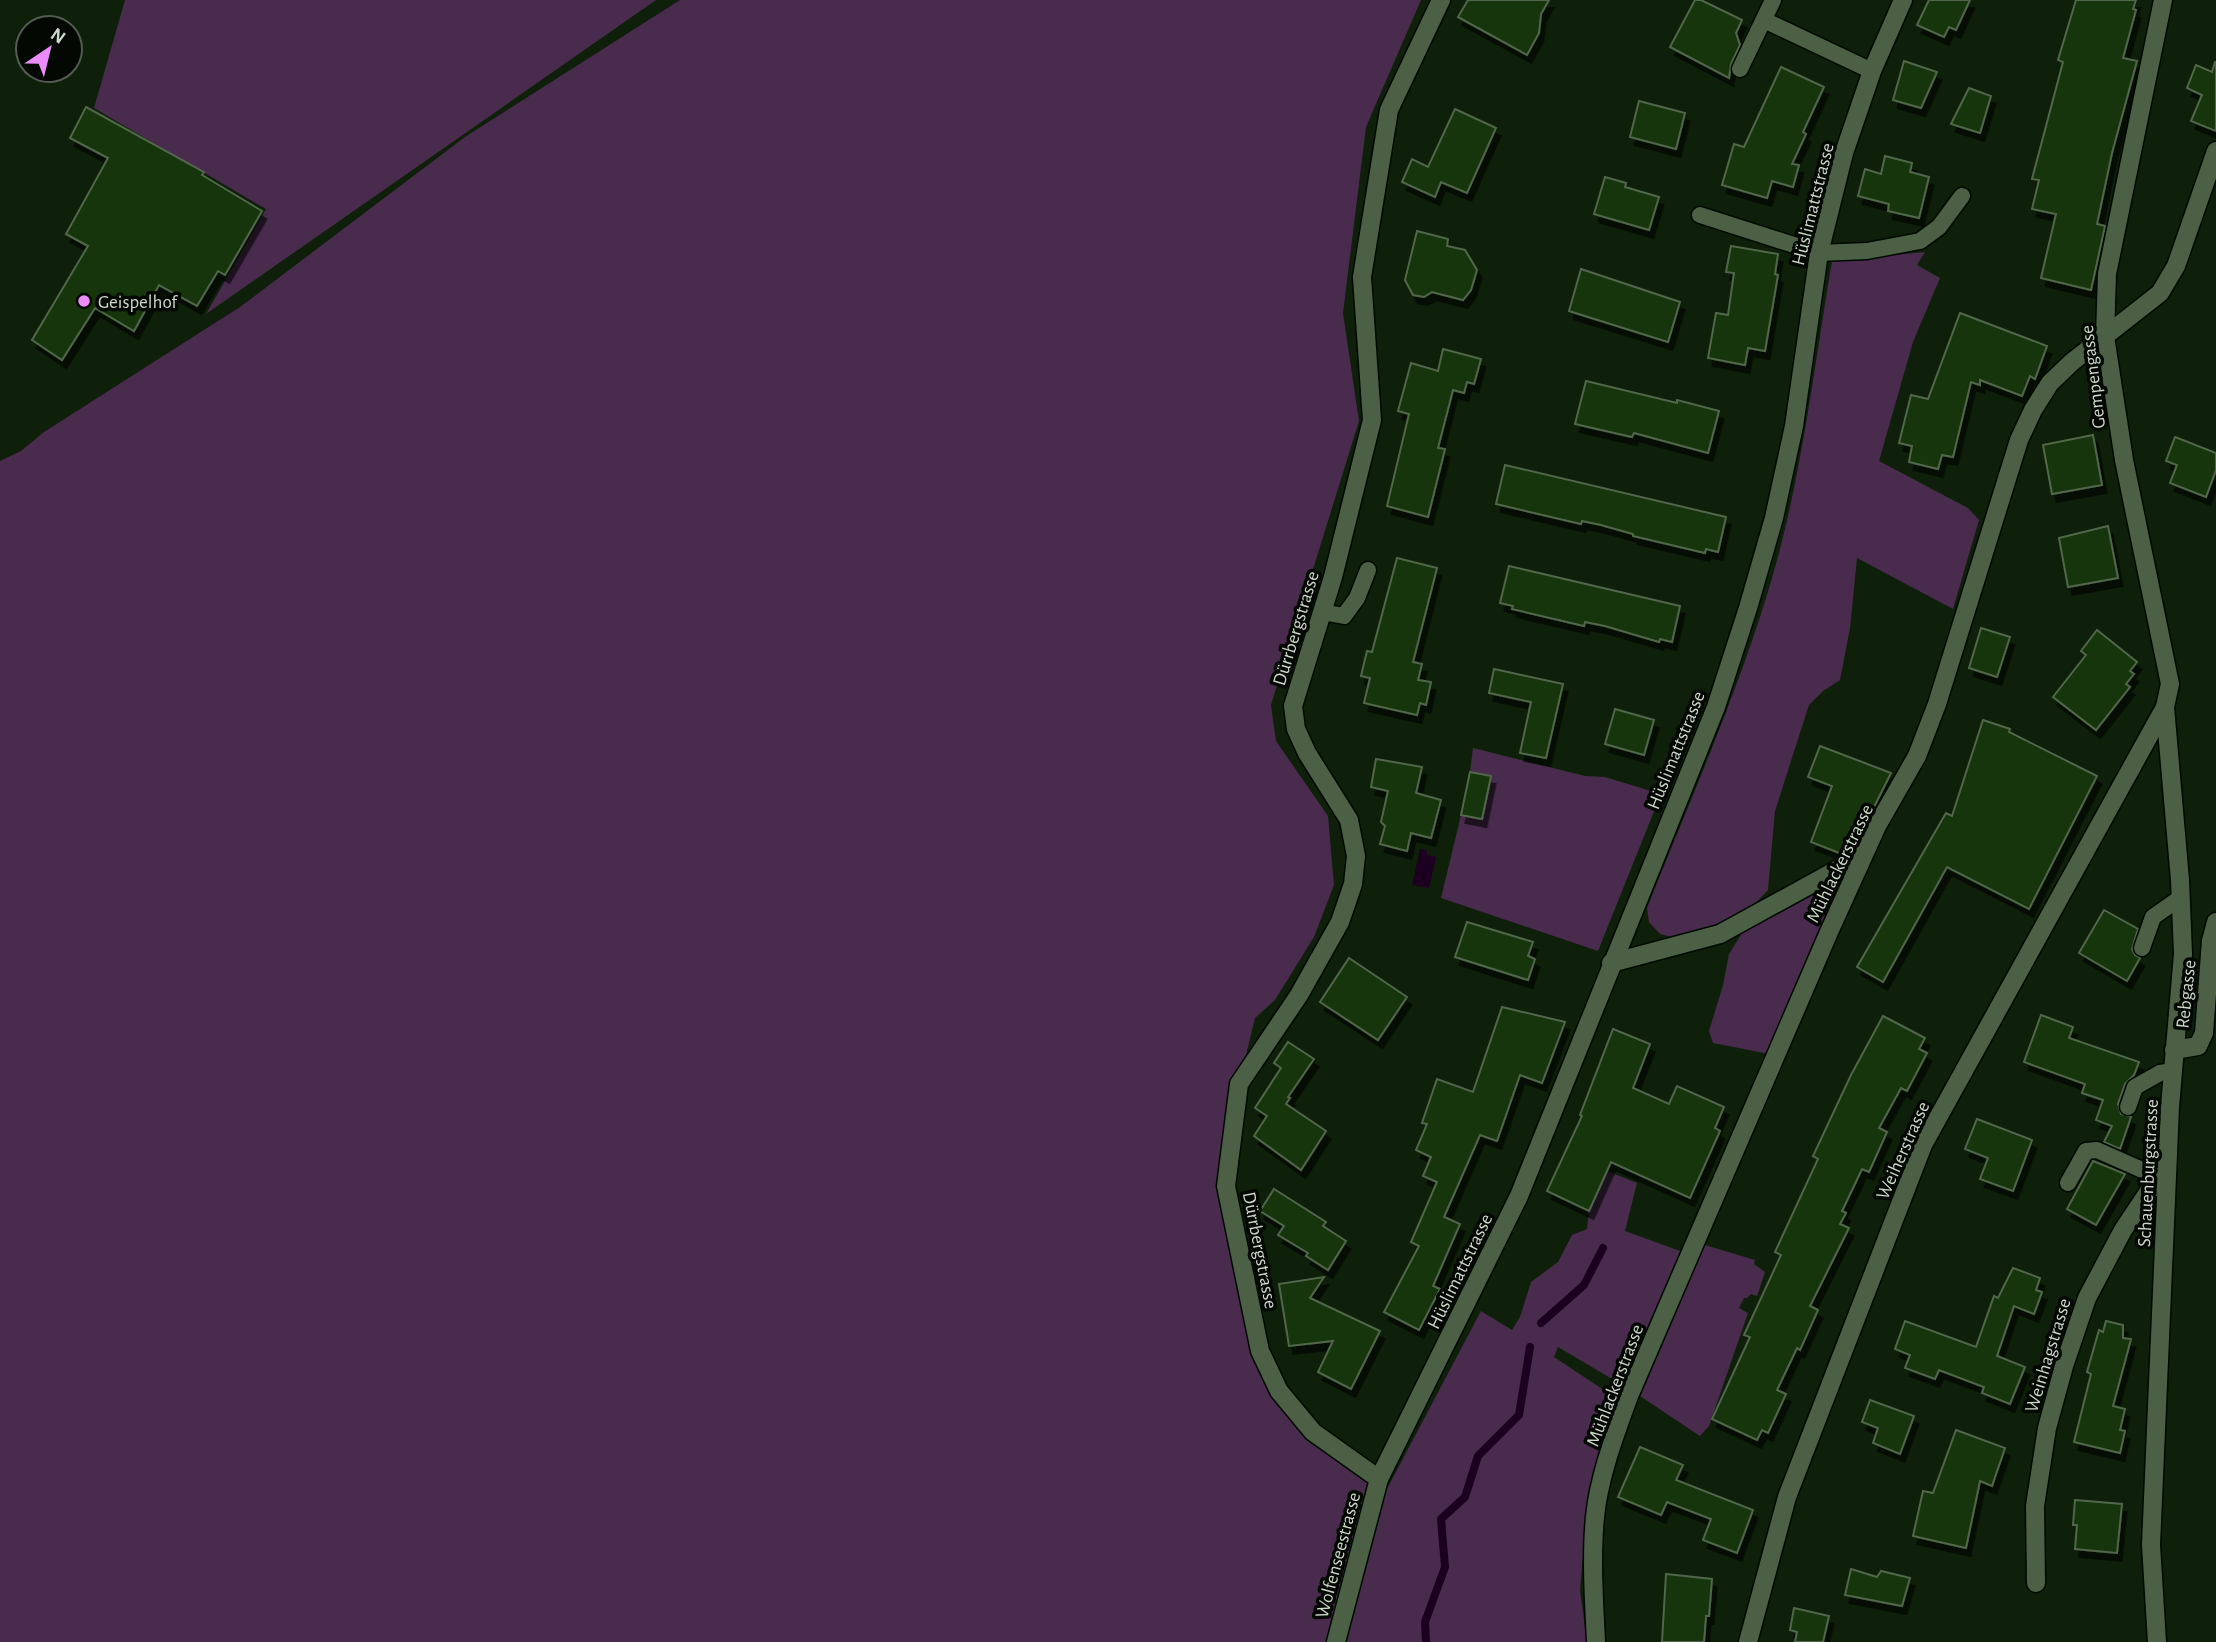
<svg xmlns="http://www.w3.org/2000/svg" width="2216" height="1642" font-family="'Alegreya Sans',sans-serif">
  <defs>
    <filter id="shadow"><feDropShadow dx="4.5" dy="8" stdDeviation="0" flood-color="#0009"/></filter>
  </defs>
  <rect width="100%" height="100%" fill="#0e2009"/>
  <!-- green -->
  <g fill="#492b4d">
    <path d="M125,0h531l-450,314 60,-105 -172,-101z"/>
    <path d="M680,0h741l-55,127 -23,186 16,108 -88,284 5,36 52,75 6,69 -20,52 -39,63 -20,18 -16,66 -13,102 53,205 100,88 -43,163h-1336v-1181l21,-10 23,-19 196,-125 225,-170z"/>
    <path d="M1925,252l-8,13 23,13 -27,64 -34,119 89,47 11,12 -26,89 -96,-51 -7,70 -10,52 -17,11 -14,14 -34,106 -7,79 -15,16 -28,16 -50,16 -15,-4 -11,-12 -2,-14c45,-113 96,-226 129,-344 27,-98 39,-202 56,-303z"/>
    <path d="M1473,748l112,28 20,1 56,17 -63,157 -157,-53 20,-83 21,3 9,-41 -21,-5z"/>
    <path d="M1819,892h13l4,10 -67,152 -56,-11 -4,-12 14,-46 6,-31 13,-21z"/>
    <path d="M1607,1171l30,12 -12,48 58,21 -59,134 -66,-39 -4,10 62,41 -28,101 -8,91 7,52h-245l37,-138 102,-193 31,19 8,-13 11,-35 27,-20 14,-27 15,-6 2,-18z"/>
    <path d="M1705,1245l50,15 -1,4 11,8 -8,24 -6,-2 -4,4h-3l-5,10 9,5 -39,113 -9,10 -60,-40z"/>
  </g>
  <!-- water -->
  <path fill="#1b0020" d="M1420,849l7,1v5l9,2 -7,31 -17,-3z"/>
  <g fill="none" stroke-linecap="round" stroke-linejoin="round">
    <!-- stream -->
    <g stroke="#1b0020" stroke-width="8">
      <path d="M1541,1323l43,-38 19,-37"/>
      <path d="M1426,1642l-1,-20 20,-55 -4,-48 24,-22 13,-41 41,-41 11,-68"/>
    </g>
  </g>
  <!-- building -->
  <g fill="#123407" stroke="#51664b" stroke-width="2" filter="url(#shadow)">
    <path d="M1468,0h81l-8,14 -2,19 -12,22 -69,-38z"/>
    <path d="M1695,0h6l41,20 -6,13 4,12 -9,19 -2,14 -59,-31z"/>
    <path d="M1929,0h41l-14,30 -7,-3 -5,10 -27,-12z"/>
    <path d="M2076,0h60l-3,9 3,1 -13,48 14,3 -25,92 -15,71 8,2 -14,64 -50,-12 15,-64 -24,-5 7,-29 -7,-1 31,-117 -5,-2z"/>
    <path d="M1904,61l33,11 -16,36 -28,-8z"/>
    <path d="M2215,62h1v69l-25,-10 11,-26 -15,-7 9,-23 16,7z"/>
    <path d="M1781,67l43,20 -21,45 3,2 -14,30 7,1 -6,22 -21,-6 -5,17 -45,-13 12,-41 10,3z"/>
    <path d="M1969,88l22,8 -11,37 -29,-9z"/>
    <path d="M1639,101l46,12 -9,36 -46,-12z"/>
    <path d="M86,107l118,65 -2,3 60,36 -37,64 -7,-4 -21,35 -38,-21 -25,46 -39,-23 -33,52 -30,-20 56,-94 -22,-12 42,-76 -38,-20z"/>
    <path d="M1455,109l41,19 -29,65 -26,-11 -6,15 -33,-15 10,-23 16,8z"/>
    <path d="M1885,156l27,7 -2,9 19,5 -10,41 -31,-7 1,-7 -31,-8 7,-27 16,5z"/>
    <path d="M1605,177l21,6 -1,4 34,10 -10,33 -55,-16z"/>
    <path d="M1417,231l31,8 -1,7 18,4 12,20 -6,20 -8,10 -31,-8 -8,5 -11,-2 -8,-15z"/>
    <path d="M1731,246l47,8 -3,20 3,1 -13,76 -17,-3 -3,17 -37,-7 8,-45 12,2 6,-42 -8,-1z"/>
    <path d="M1581,269l99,33 -12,40 -99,-31z"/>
    <path d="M1960,313l87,33 -12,33 -5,-3 -8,20 -42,-16v5l-9,-3 -18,75 -11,-2 -4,14 -29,-7 3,-16 -13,-3 12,-48 17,4z"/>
    <path d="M1443,349l38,10 -7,25 -7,-2 -3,11 -11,-3 -15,58 7,1 -17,68 -41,-11 22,-92 -11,-3 13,-48 27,8z"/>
    <path d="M1586,381l91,22v-3l42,11 -11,42 -74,-20 -2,4 -57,-13z"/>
    <path d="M2093,435l9,50 -50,9 -9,-49z"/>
    <path d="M2175,437l41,16v17l-10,27 -36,-14 7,-18 -11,-4z"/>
    <path d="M1505,465l221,52 -8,35 -12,-3 -1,4 -72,-17v-2l-32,-9 -19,-4 -1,3 -85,-20z"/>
    <path d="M2108,526l10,52 -50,9 -9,-49z"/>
    <path d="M1397,558l40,10 -24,94 9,2 -4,16 13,2 -5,23 -6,-2 -3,12 -53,-12 6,-25 -9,-2 6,-25 5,1z"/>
    <path d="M1509,566l171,40 -8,36 -12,-3 -1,3 -54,-16 -20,-4 -1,4 -72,-17 1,-3 -13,-3z"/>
    <path d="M1981,628l29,9 -13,40 -28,-9z"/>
    <path d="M2097,630l40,32 -7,9 4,3 -8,10 4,3 -34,43 -43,-33 33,-42 -5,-4z"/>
    <path d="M1494,669l69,15 -17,74 -26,-5 11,-51 -42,-9z"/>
    <path d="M1615,709l39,11 -10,35 -39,-11z"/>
    <path d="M1983,720l27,9 -1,3 88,44 -68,133 -82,-42 -64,115 -26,-15 89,-154 6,3z"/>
    <path d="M1820,746l71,27 -19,38 -5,-2 -12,31 -13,14 -31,-12 21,-56 -24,-9z"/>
    <path d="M1376,759l46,8 -6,26 25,7 -10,38 -20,-5 -4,18 -27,-7 5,-18 -4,-4 7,-31 -17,-4z"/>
    <path d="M1470,772l21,4 -9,43 -21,-4z"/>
    <path d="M2104,910l34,19 -6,20 3,6 5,3 -13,23 -48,-28z"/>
    <path d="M1467,922l66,20 -5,14 7,3 -7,21 -73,-23z"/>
    <path d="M1349,958l58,39 -29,43 -58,-38z"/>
    <path d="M1502,1007l63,15 -23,61 -22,-8 -23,66 -17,-6 -36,82 16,7 -27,62 7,3 -21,41 -35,-18 35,-66 -8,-4 26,-60 -14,-6 8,-19 -15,-7 11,-26 -5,-1 15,-44 36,13z"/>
    <path d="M2041,1015l32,12 -4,11 70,24 -5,13 -9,9 -7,20 3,10 10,3 -11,32 -16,-7 8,-16 -16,-6 7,-20 -21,-7 3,-9 -61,-22z"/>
    <path d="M1883,1016l42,22 -6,11 8,4 -20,38 -6,-3 -22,40 8,4 -18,40 -7,-3 -20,42 4,2 -6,11 9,4 -39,78 8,4 -18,40 -3,-2 -20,42 9,4 -18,39 -6,-3 -5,10 -45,-21 38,-82 -6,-2 37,-80 -6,-3 43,-93 -5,-3 38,-81z"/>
    <path d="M1613,1029l37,15 -17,44 36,16 8,-18 47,21 -9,21 5,3 -30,67 -79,-36 -22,49 -42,-20 35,-75 -2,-1z"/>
    <path d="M1288,1042l26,17 -26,38 2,1 -4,6 40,27 -25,39 -47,-34 13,-20 -12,-8 26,-40 -7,-5z"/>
    <path d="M1977,1119l55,21 -19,51 -33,-12 8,-21 -23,-9z"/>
    <path d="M2093,1161l32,13 -29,51 -29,-16z"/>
    <path d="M1274,1189l52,33 -3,4 23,15 -18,29 -22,-14 2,-3 -30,-18 6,-9 -24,-15z"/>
    <path d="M2013,1268l27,10 -4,12 6,2 -8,22 -20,-8 -17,50 28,11 -15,37 -28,-11 2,-6 -45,-17 -4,9 -30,-11 5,-13 -15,-6 10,-28 71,26 18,-51 4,2z"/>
    <path d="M1324,1277l-14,21 70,33 -29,58 -33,-17 15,-31 -44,5 -10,-62z"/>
    <path d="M2106,1321l17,4v13l8,1 -18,67 12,3 -5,21 5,1 -5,22 -46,-11 17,-68 -4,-2 12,-42 4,2z"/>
    <path d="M1870,1400l44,16 -14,38 -27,-11 5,-15 -16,-6z"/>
    <path d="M1956,1430l49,18 -13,38 -12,-5 -14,67 -53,-12 10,-45 10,2z"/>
    <path d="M1640,1447l43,18 -7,15 77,30 -16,43 -34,-13 8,-21 -44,-17 -6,13 -43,-18z"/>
    <path d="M2075,1500l47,4 -5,49 -42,-4 2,-24h-4z"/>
    <path d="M1851,1569l26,8 4,-6 29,7 -8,28 -57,-11z"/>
    <path d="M1666,1574l46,5 -3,37h-3l-2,26h-42z"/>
    <path d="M1794,1608l35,8 -6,26h-28l2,-10 -7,-2z"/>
  </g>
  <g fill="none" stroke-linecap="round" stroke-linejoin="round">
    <defs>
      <g id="lane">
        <path d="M1764,20l108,51"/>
        <path d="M1740,69l33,-69"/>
        <path d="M1700,215l119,38 48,-2 53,-10 19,-14 23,-31"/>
        <path d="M1322,612l22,4 13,-18 11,-28"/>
        <path d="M2142,948l11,-31 27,-19"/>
        <path d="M2128,1107l7,-20 25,-14 13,-2"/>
        <path d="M2068,1183l18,-32 11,-1 61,27"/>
      </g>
      <g id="street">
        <path d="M1611,963l109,-29 133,-73 9,-12"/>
        <path d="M2174,1050l24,-4 6,-13 7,-92 5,-19"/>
        <path d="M1379,1479l-66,-47 -34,-41 -19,-40 -34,-165 13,-102 60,-89 41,-73 13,-38 3,-28 -7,-36 -42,-67 -11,-24 -3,-23 40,-129 39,-157 -10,-143 27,-167 52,-110"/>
        <path d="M2036,1583l-1,-77 12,-78 17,-62 23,-68 36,-68 44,-66"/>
        <path d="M1336,1642l43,-163 140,-283 197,-489 32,-99 26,-90 20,-92 25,-173 25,-100 28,-82 31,-71"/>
        <path d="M1596,1642c-2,-41 -5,-84 -1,-125 4,-41 20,-82 34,-121l200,-464 48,-106 40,-70 20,-52 82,-264 14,-30 17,-27 22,-21 88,-69 16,-27 40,-115"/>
        <path d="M1748,1642l39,-145 136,-352 242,-438 5,-23 -46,-224 -19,-124 2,-62 56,-274"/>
        <path d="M2157,1642l-6,-97 19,-438 13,-153 -3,-74 -15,-173"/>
      </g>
    </defs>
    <!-- lane casing -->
    <use href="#lane" stroke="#000900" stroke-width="19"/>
    <!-- street casing -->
    <use href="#street" stroke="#000900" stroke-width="21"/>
    <!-- lane -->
    <use href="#lane" stroke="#4b6045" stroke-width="16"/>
    <!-- street -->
    <use href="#street" stroke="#4b6045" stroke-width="18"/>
  </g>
  <!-- markers -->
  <circle fill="#ec8cfa" stroke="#030802" stroke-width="2.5" cx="84" cy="301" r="7"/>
  <g text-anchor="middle" stroke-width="7" stroke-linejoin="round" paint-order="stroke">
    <!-- street labels -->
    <g font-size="19" fill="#ccd8c9" stroke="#030802">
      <text transform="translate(1812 204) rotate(-76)" y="7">Hüslimattstrasse</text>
      <text transform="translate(2092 377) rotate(-97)" y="7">Gempengasse</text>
      <text transform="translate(1295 628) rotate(-73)" y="7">Dürrbergstrasse</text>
      <text transform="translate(1675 750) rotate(-68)" y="7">Hüslimattstrasse</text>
      <text transform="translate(1839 863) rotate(-64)" y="7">Mühlackerstrasse</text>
      <text transform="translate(2185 994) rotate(-84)" y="7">Rebgasse</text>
      <text transform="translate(1902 1150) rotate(-66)" y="7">Weiherstrasse</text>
      <text transform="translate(2147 1173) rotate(-87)" y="7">Schauenburgstrasse</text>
      <text transform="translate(1261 1250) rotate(79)" y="7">Dürrbergstrasse</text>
      <text transform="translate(1459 1271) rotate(-64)" y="7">Hüslimattstrasse</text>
      <text transform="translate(2047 1355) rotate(-73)" y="7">Weinhagstrasse</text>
      <text transform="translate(1614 1385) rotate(-69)" y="7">Mühlackerstrasse</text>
      <text transform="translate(1337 1555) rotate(-75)" y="7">Wolfenseestrasse</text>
    </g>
    <!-- poi labels -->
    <g font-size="19" fill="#ccd8c9" stroke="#030802" text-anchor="start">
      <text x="98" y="308">Geispelhof</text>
    </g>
  </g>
  <!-- north arrow -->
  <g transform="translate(49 49) rotate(35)"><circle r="33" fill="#030802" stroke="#535b52" stroke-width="2"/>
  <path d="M0-5L12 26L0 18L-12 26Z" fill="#ec8cfa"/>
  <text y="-10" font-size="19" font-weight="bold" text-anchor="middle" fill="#ccd8c9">N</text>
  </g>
</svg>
